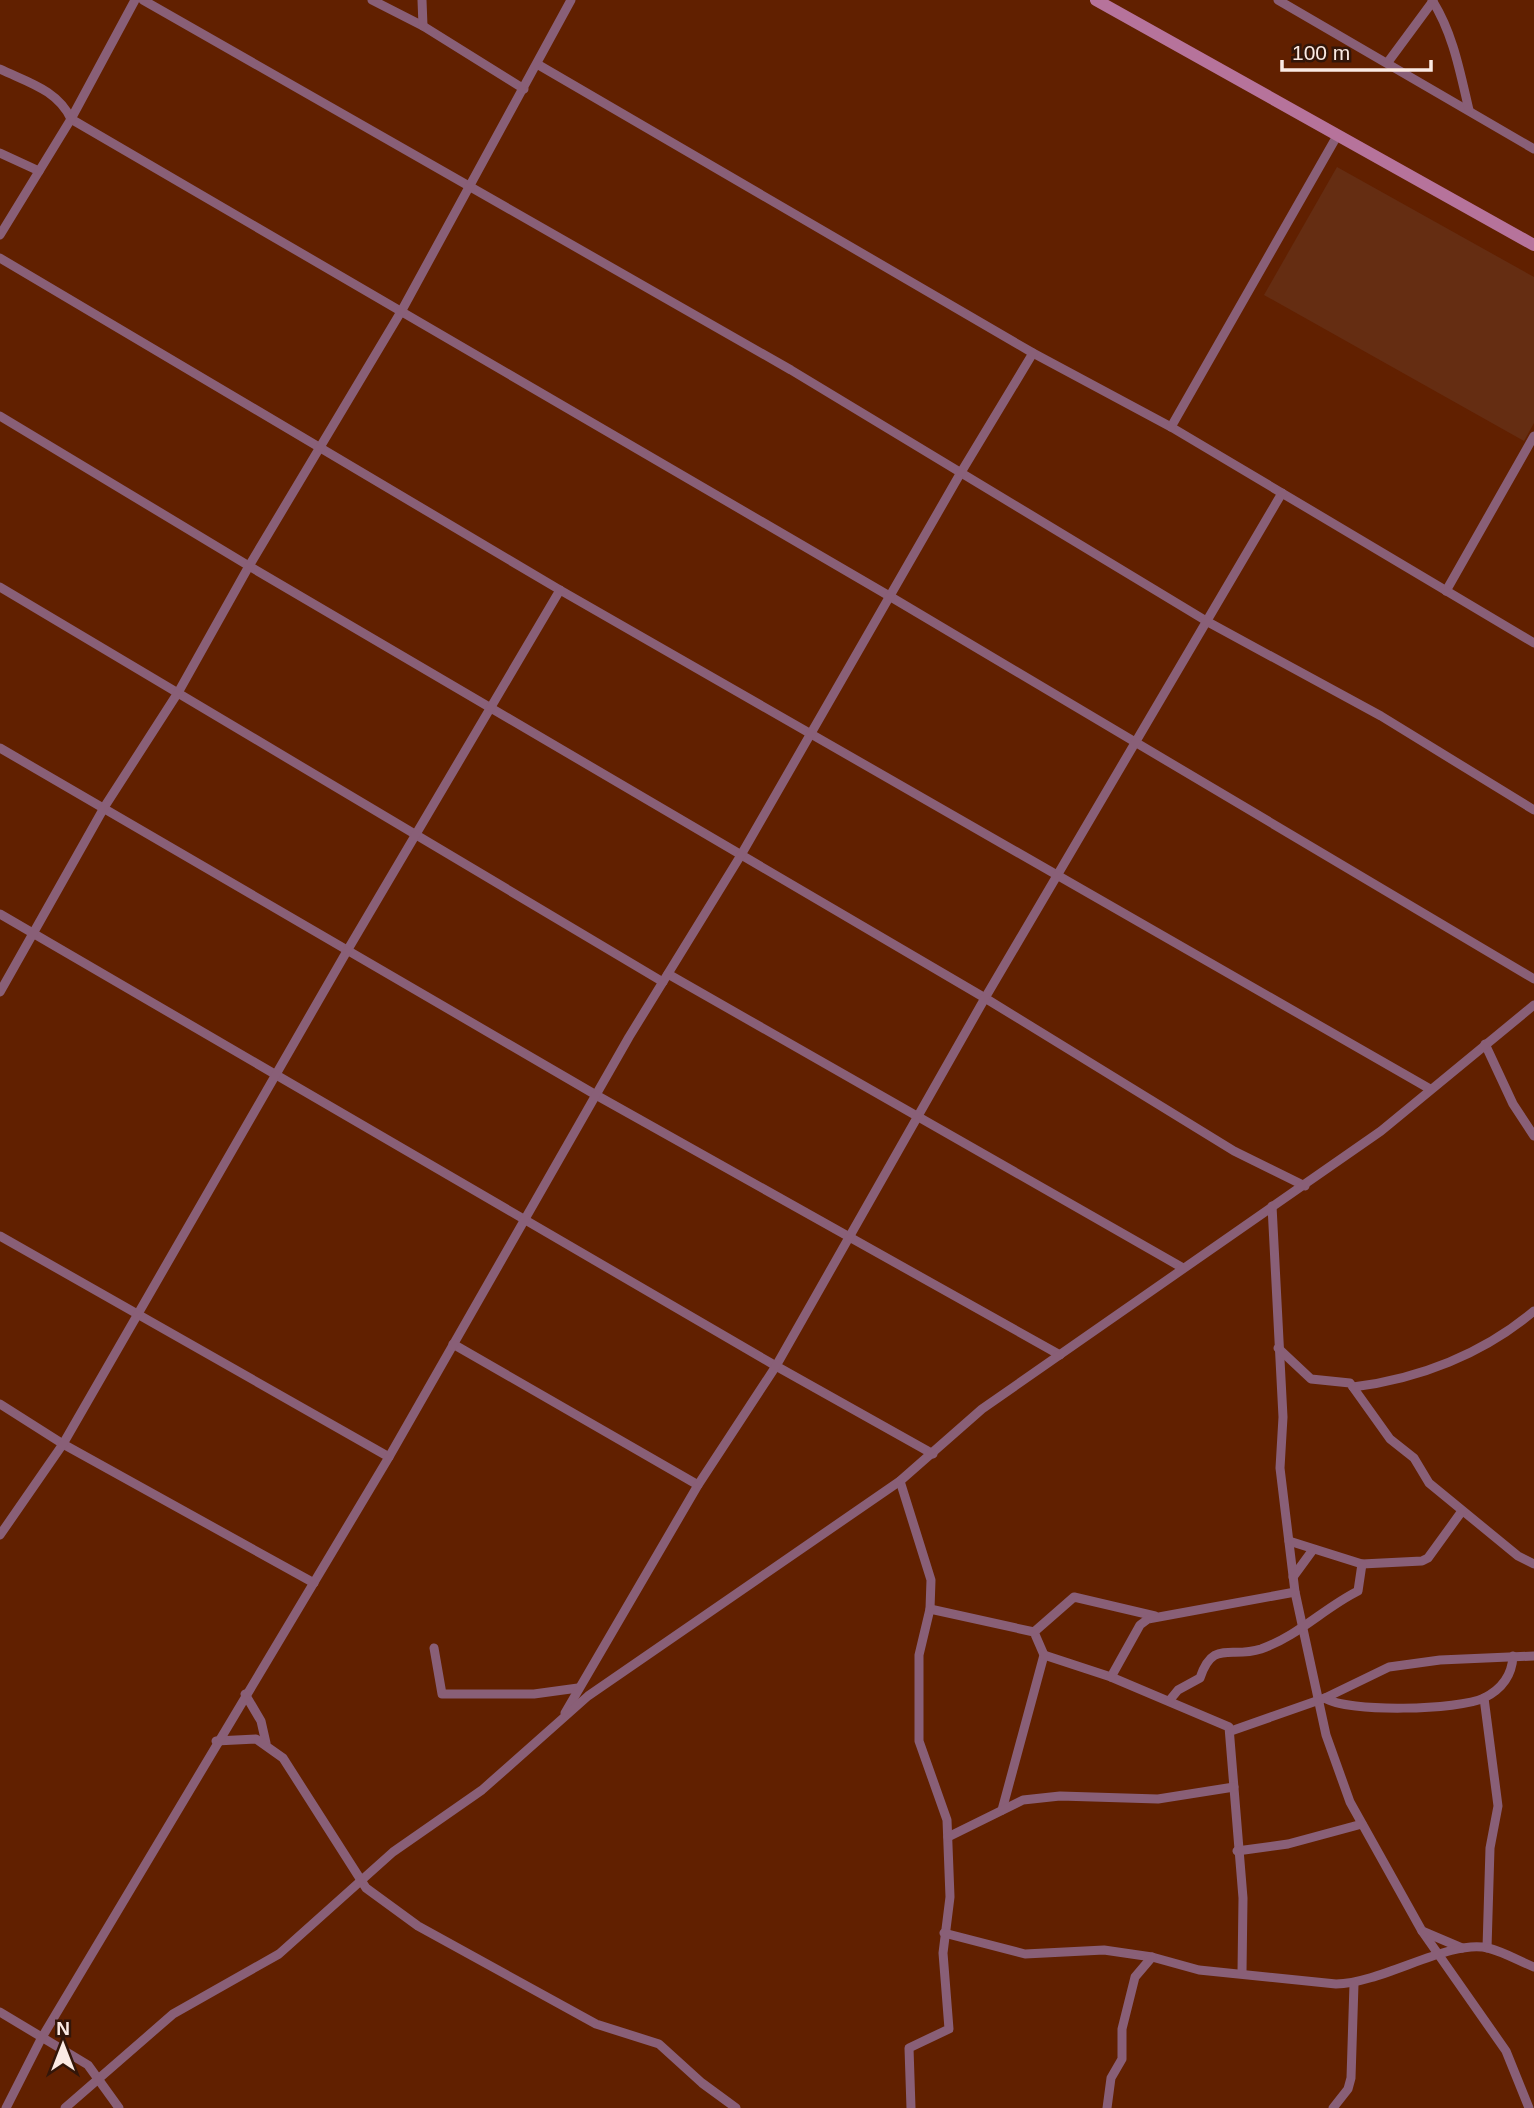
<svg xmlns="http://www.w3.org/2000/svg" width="1534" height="2108" font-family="Arial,sans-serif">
  <rect width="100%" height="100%" fill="#612000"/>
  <!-- built -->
  <path fill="#652d12" d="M1337,167l197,110v146l-10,18 -260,-146z"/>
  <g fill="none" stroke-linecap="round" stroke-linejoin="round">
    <!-- minor -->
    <g stroke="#895f77" stroke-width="9">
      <path d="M143,0l648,370 417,252 173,94 153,94"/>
      <path d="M372,0l51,26 101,63"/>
      <path d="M422,0l1,26"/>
      <path d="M1278,0l256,149"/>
      <path d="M1432,0c21,33 28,72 37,110"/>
      <path d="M1388,62l45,-61"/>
      <path d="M537,64l496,289 138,74 363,216"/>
      <path d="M0,69c27,13 58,21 71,50l820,478 643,382"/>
      <path d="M0,153l39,18"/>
      <path d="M0,235l71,-116 64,-119"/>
      <path d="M0,258l560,332 870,499"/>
      <path d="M0,416l249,150 736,432 249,153 71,35"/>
      <path d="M1171,427l166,-291"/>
      <path d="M0,587l663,395"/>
      <path d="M1446,591l88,-155"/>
      <path d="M0,748l596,347 464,260"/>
      <path d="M0,914l776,452 157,88"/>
      <path d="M668,974l515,294"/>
      <path d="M0,992l105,-186 74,-115 70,-125 153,-256 169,-310"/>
      <path d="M1485,1044l28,60 21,32"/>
      <path d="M1272,1206l11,211 -3,51 15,124 31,143 24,67 72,129 84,120 23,57"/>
      <path d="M0,1236l389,221"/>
      <path d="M453,1344l245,141"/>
      <path d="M1278,1348l33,31 39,4 40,56 24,19 15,25 89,73 16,8"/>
      <path d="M1353,1387c66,-8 130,-33 181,-76"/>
      <path d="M0,1404l63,40 251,139"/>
      <path d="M900,1481l31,99 -1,29 -11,46v86l28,79 3,77 -7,56 6,76 -40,19 2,60"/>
      <path d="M0,1535l63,-91 284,-493 213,-361"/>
      <path d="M1289,1541l73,23 60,-3 6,-3 34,-47"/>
      <path d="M1293,1577l19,-26"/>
      <path d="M930,1609l104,23 10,23 -42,155"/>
      <path d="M1034,1632l40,-35 81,19"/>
      <path d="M434,1648l8,46h92l44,-6"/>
      <path d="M1044,1655l67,22 118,50 14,171 -1,74"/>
      <path d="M1111,1677l29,-52 8,-6 147,-27"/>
      <path d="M245,1694l16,27 5,22"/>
      <path d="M1325,1698c22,15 134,12 159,0 18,-9 28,-22 29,-42"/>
      <path d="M1484,1698l14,108 -8,42 -3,100"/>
      <path d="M1169,1701l9,-11 22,-12c13,-39 30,-19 61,-29 37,-13 63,-41 97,-58l4,-27"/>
      <path d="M565,1713l133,-228 78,-119 209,-368 297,-505"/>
      <path d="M1231,1731l94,-33 64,-31 51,-7 94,-4"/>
      <path d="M216,1741l40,-2 27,19 83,130 52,38 178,98 63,20 43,39 34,25"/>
      <path d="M948,1837l75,-37 37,-4 98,3 76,-12"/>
      <path d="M1237,1851l51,-7 74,-20"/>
      <path d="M1422,1931l40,17"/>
      <path d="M944,1933l81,21 79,-4 48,7 47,13 137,14c47,-1 113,-45 152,-36 16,4 31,13 46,19"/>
      <path d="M0,2012l88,53 31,43"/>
      <path d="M6,2108l35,-69 348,-582 240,-420 112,-182 219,-381 73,-121"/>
      <path d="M65,2108l108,-94 106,-60 114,-102 89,-62 106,-94 312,-215 82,-72 399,-278 153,-126"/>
      <path d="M1107,2108l4,-30 11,-19v-30l13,-52 17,-20"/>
      <path d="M1333,2108l15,-19 3,-11 3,-94"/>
    </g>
    <!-- secondary -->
    <path stroke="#b6739b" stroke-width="12" d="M1096,0l438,245"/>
  </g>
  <!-- north arrow -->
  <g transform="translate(63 2045)" stroke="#331609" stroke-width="5" paint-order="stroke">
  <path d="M0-5L12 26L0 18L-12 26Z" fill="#fbeae3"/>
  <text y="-10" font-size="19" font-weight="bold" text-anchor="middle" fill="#fbeae3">N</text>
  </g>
  <!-- scale -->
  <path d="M1282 60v10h149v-10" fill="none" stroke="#fbeae3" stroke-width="3.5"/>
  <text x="1292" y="60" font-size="21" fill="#fbeae3" stroke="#331609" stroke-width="5" paint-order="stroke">100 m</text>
</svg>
